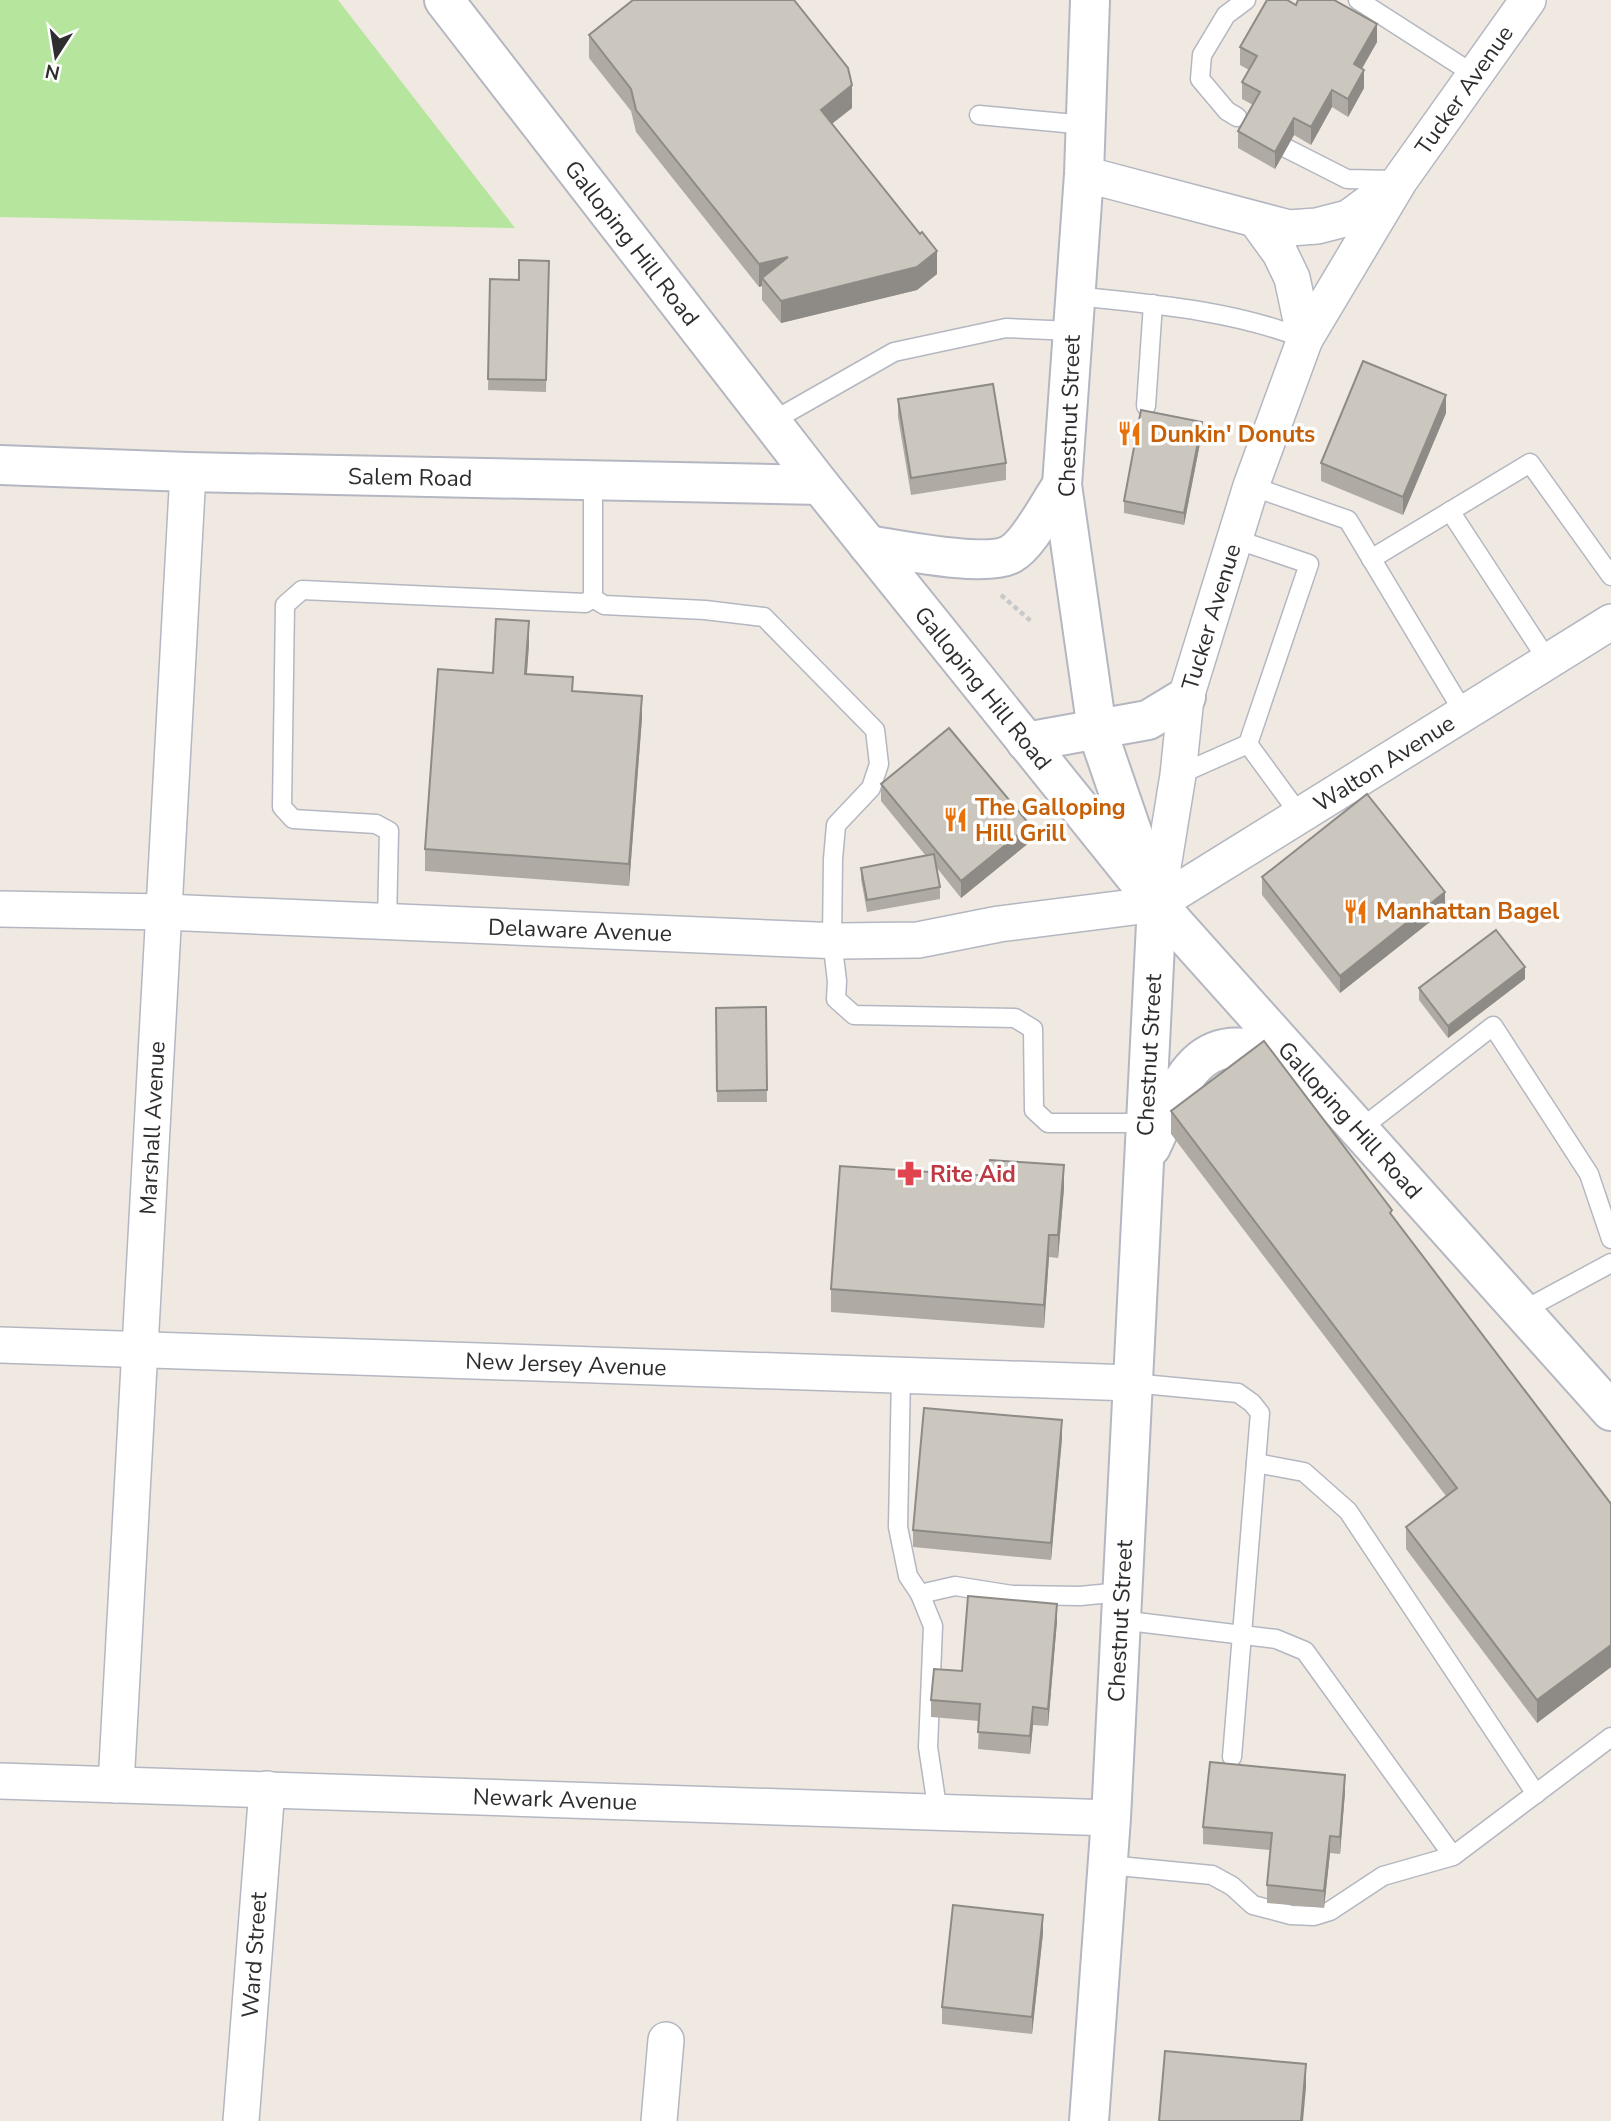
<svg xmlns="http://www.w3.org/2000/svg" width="1611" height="2121" font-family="'Nunito Sans',sans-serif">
  <rect width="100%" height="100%" fill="#efe9e1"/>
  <!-- green -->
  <path fill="#b6e59e" d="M0,0h338l177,228 -515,-11z"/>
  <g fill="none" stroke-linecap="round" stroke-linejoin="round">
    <defs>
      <g id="lane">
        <path d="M1358,0l117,75"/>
        <path d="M979,115l107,10"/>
        <path d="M1237,117l-10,-6 -27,-32 2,-24 24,-40 20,-15"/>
        <path d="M1278,144l69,35 46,1"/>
        <path d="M1075,296c77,8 157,14 230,43"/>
        <path d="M1146,406l7,-102"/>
        <path d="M771,422l123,-70 112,-24 66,3"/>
        <path d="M593,480v118l11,7 101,5 59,7 111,113 4,34 -8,24 -35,37 -3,34 -1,81 5,41 -1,18 18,16 161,3 18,11 1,81 14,13h97"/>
        <path d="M1251,486l97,34 116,193"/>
        <path d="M1450,511l98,150"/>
        <path d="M1235,539l74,25 -61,180 52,71"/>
        <path d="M1371,559l159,-96 81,113"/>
        <path d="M1178,775l70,-31"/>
        <path d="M387,922l2,-91 -13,-7 -83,-5 -11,-12 3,-202 17,-15 283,13 8,-5"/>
        <path d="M1359,1130l134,-104 96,148 22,65"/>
        <path d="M1522,1311l89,-48"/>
        <path d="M901,1375l-3,152 10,49 12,18"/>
        <path d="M1132,1383l106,10 14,10 8,10 -28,344"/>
        <path d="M1256,1463l48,9 44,39 188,283"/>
        <path d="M1120,1620l156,19 29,12 148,205 158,-119"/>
        <path d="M938,1813l-10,-66 5,-121 -13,-32 35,-8 57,9 68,1 41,-4"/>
        <path d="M1108,1865l104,10 20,11 21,19 38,10 23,1 16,-5 53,-35 70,-20"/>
      </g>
      <g id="street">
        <path d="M1084,174l205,54 28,-2 31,-8 41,-30"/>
        <path d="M1256,220l24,33 12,25 13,61"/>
        <path d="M1157,904l21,-129 8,-78 65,-211 54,-147 95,-159 128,-180"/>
        <path d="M0,909l164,3 676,29 78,-1 81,-16 158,-20 454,-282"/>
        <path d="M0,1345l1132,38"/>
        <path d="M0,1781l1111,37"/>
        <path d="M116,1785l72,-1313"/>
        <path d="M241,2121l26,-332"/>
        <path d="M659,2121l7,-81"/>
      </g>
      <g id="secondary">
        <path d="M444,0l376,485 337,419 454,507"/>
        <path d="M0,465l188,7 632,13"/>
        <path d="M868,545c33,5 118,23 143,9 19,-11 38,-51 51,-69"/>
        <path d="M1026,742l122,-22 38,-23"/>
        <path d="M1151,1147c25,-52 40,-117 113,-95 12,4 23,10 34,15"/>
        <path d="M1089,2121l22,-303 46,-914 -60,-174 -35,-245 22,-311 6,-174"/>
      </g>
    </defs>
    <!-- lane casing -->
    <use href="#lane" stroke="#b4b7c1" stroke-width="21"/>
    <!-- street casing -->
    <use href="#street" stroke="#b4b7c1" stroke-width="38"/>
    <!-- secondary casing -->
    <use href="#secondary" stroke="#b4b7c1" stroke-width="42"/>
    <!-- path -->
    <path stroke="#c9c9c9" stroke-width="4.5" stroke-dasharray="5 3.5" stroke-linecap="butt" d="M1001,595l31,27"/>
    <!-- lane -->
    <use href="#lane" stroke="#fff" stroke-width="18"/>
    <!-- street -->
    <use href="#street" stroke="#fff" stroke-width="35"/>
    <!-- secondary -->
    <use href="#secondary" stroke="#fff" stroke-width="38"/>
  </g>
  <!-- wall -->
  <g fill="#afaba4">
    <path d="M1296,5l81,37 -15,27 2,19 -16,29 -16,-10 -21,38 -17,-10 -19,34 -37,-21v-17l15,-26 -11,-6v-17l7,-12 -9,-5v-18z"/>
    <path d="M589,35l263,73 -20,16 105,150 -20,16 -136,33 -19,-23v-14l-3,1 -123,-155 -5,-21 -42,-53z"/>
    <path d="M549,261l-3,131 -58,-2 2,-111 29,1z"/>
    <path d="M898,399l108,64v17l-95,15 -13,-78z"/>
    <path d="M1446,413l-43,102 -82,-34v-18z"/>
    <path d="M1202,433l-18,92 -60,-12v-12z"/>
    <path d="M529,644l-2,30 115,44 -13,168 -204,-15v-22z"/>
    <path d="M881,784l149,58 -69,56 -24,-30 3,19v12l-73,13 -6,-33v-11l65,-12 -45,-55z"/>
    <path d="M1262,877l183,33 -105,83 -78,-98z"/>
    <path d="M1525,979l-77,59 -29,-38v-12z"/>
    <path d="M766,1007l1,95h-50l-1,-94z"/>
    <path d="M1171,1111l221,105 219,288v163l-74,56 -131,-174v-22l40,-31 -275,-362z"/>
    <path d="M1064,1188l-6,70 -9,-1 -5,71 -213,-16v-23z"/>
    <path d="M1062,1438l-11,122 -138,-13v-17z"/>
    <path d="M1057,1621l-9,105 -15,-1 -3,29 -52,-5 1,-28 -48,-4v-17l31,-29z"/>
    <path d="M1345,1792l-5,62 -10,-1 -6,55 -57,-5v-18l3,-35 -67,-6v-17z"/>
    <path d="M1043,1933l-11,101 -90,-10v-17z"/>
  </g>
  <!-- shaded-wall -->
  <g fill="#8e8b86">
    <path d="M1377,24v18l-23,40v-18z"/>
    <path d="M1364,70v18l-16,29v-18z"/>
    <path d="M852,85v23l-31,24v-22z"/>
    <path d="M1332,90v17l-21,38v-18z"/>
    <path d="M1294,118v17l-19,34v-17z"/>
    <path d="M937,251v23l-20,16 -136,33v-22z"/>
    <path d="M788,257l-26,21v8l-3,1v-23z"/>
    <path d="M1446,395v18l-43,102v-18z"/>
    <path d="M1202,422v11l-18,92v-12z"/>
    <path d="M529,621v23l-4,52v-22z"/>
    <path d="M642,696v22l-13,168v-22z"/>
    <path d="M1030,825v17l-69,56v-17z"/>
    <path d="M1445,892v18l-105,83v-17z"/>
    <path d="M1525,967v12l-77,59v-12z"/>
    <path d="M1064,1165v23l-6,70v-23z"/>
    <path d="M1049,1235v22l-5,71v-23z"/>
    <path d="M1062,1420v18l-11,122v-17z"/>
    <path d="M1057,1604v17l-9,105v-17z"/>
    <path d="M1611,1645v22l-74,56v-23z"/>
    <path d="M1033,1707v18l-3,29v-18z"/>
    <path d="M1345,1775v17l-5,62v-17z"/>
    <path d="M1330,1836v17l-6,55v-17z"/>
    <path d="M1043,1915v18l-11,101v-17z"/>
    <path d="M1306,2064v23l-3,34h-2z"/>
  </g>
  <!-- building -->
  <g fill="#cbc7bf" stroke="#8e8b86" stroke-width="2">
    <path d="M633,0h161l54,68 4,17 -31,25 99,124 2,-2 15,19 -20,16 -136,34 -19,-23 26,-21 -29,7 -123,-154 -5,-21 -42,-54z"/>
    <path d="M1267,0h20l9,5 2,-5h36l43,24 -23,40 10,6 -16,29 -16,-9 -21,37 -17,-9 -19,34 -37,-21 22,-39 -18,-10 15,-26 -17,-9z"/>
    <path d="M519,260l30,1 -3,119 -58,-1 2,-100 29,1z"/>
    <path d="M1363,361l83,34 -43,102 -82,-34z"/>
    <path d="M993,384l13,79 -95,15 -13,-79z"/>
    <path d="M1141,410l61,12 -18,91 -60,-12z"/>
    <path d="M496,619l33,2 -4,53 48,3 -1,14 70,5 -13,168 -204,-15 13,-180 55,4z"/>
    <path d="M949,728l81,97 -69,56 -80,-97z"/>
    <path d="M1367,794l78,98 -105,84 -78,-99z"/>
    <path d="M934,854l6,33 -73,13 -6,-32z"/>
    <path d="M1496,930l29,37 -77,59 -29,-38z"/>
    <path d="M766,1007l1,83 -50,1 -1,-83z"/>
    <path d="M1264,1041l128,169 -2,3 221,291v141l-74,55 -131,-173 51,-39 -286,-377z"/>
    <path d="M990,1160l74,5 -6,70h-9l-5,70 -213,-16 9,-123 149,10z"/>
    <path d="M924,1408l138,12 -11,123 -138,-13z"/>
    <path d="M968,1596l89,8 -9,105 -15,-2 -3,29 -52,-4 2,-28 -49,-4 3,-31 28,2z"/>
    <path d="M1210,1762l135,13 -5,62 -10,-1 -6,55 -57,-6 5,-52 -69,-6z"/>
    <path d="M953,1905l90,10 -11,102 -90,-10z"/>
    <path d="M1165,2051l141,13 -5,57h-142z"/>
  </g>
  <!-- icons -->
  <defs>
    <symbol id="restaurant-bare" viewBox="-9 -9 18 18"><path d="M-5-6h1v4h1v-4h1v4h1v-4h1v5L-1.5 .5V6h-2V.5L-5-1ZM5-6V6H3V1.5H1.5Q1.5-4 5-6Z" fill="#e8710a" stroke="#fff" stroke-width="2.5" paint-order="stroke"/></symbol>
    <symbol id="pharmacy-bare" viewBox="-9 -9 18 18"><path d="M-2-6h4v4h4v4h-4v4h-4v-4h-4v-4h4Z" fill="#e0444e" stroke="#fff" stroke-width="2.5" paint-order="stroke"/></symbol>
  </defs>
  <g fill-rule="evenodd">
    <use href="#restaurant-bare" x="1112" y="416" width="35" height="35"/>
    <use href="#restaurant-bare" x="938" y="802" width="35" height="35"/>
    <use href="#restaurant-bare" x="1338" y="894" width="35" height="35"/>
    <use href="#pharmacy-bare" x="892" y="1156" width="35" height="35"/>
  </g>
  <g text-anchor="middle" stroke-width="7" stroke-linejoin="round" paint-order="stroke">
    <!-- street labels -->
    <g font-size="23" fill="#2e2e2e" stroke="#fff">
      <text transform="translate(1464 90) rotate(-55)" y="8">Tucker Avenue</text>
      <text transform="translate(632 243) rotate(52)" y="8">Galloping Hill Road</text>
      <text transform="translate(1069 416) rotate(-88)" y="8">Chestnut Street</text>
      <text transform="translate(410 477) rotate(1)" y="8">Salem Road</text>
      <text transform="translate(1211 617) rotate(-73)" y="8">Tucker Avenue</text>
      <text transform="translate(983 688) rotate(51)" y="8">Galloping Hill Road</text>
      <text transform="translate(1384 763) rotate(-32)" y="8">Walton Avenue</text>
      <text transform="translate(580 930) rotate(2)" y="8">Delaware Avenue</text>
      <text transform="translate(1149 1055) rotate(-87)" y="8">Chestnut Street</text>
      <text transform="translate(1350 1120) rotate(48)" y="8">Galloping Hill Road</text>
      <text transform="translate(152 1128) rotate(-87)" y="8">Marshall Avenue</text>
      <text transform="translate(566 1364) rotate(2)" y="8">New Jersey Avenue</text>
      <text transform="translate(1120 1621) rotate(-87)" y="8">Chestnut Street</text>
      <text transform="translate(555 1799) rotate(2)" y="8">Newark Avenue</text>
      <text transform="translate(254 1955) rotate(-86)" y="8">Ward Street</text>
    </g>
    <!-- food labels -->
    <g font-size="23" font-weight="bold" fill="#c56008" stroke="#fff" text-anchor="start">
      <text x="1150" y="442">Dunkin' Donuts</text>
      <text x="975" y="815">The Galloping<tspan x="975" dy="26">Hill Grill</tspan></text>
      <text x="1376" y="919">Manhattan Bagel</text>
    </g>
    <!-- health labels -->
    <g font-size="23" font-weight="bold" fill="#be3a42" stroke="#fff" text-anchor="start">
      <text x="930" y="1182">Rite Aid</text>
    </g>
  </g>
  <!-- north arrow -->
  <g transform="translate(56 56) rotate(192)" stroke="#ffffff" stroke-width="5" paint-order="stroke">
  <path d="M0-5L12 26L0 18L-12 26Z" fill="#2e2e2e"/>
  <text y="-10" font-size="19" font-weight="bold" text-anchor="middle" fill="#2e2e2e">N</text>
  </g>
</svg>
